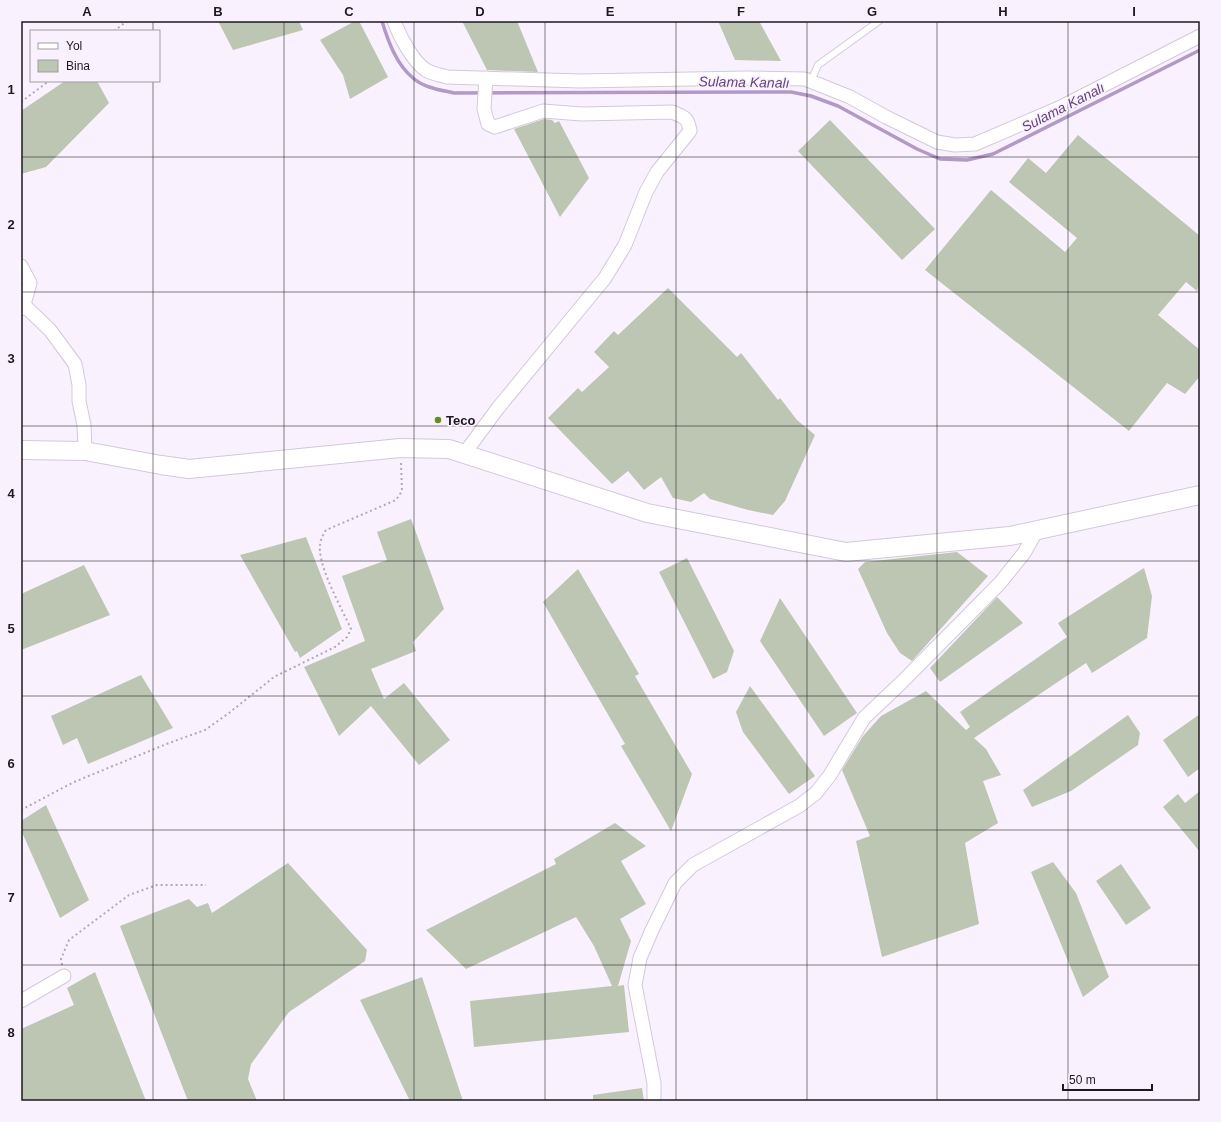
<svg xmlns="http://www.w3.org/2000/svg" width="1221" height="1122" font-family="Arial,sans-serif">
  <rect width="100%" height="100%" fill="#f9f2fe"/>
  <g fill="none" stroke-linecap="round" stroke-linejoin="round">
    <!-- stream -->
    <path stroke="#b399c7" stroke-width="3.5" d="M382,21c6,20 14,43 31,57 11,10 28,12 41,15l337,-1 20,4 27,10 79,43 23,10 27,1 26,-6 207,-104"/>
  </g>
  <!-- building -->
  <g fill="#bcc6b2">
    <path d="M218,21h81l4,9 -70,20z"/>
    <path d="M355,21h4l29,56 -38,22 -7,-24 -23,-35z"/>
    <path d="M462,21h55l21,51 -51,-2z"/>
    <path d="M718,21h41l22,40 -46,-1z"/>
    <path d="M65,81h32l12,22 -63,64 -25,7v-63z"/>
    <path d="M544,119l8,1 3,3 4,-2 30,57 -29,39 -46,-88z"/>
    <path d="M830,120l105,109 -33,31 -104,-109z"/>
    <path d="M1078,135l122,101v47l-3,8 -11,-9 -28,33 42,35v26l-15,18 -18,-11 -38,48 -204,-161 66,-80 74,62 12,-14 -68,-56 19,-24 18,15z"/>
    <path d="M668,288l69,69 4,-4 37,47 2,-2 17,22 18,15 -30,66 -12,14 -25,-5 -38,-11 -6,-6 -13,9 -18,-4 -12,-21 -17,13 -16,-19 -16,13 -64,-66 30,-30 4,4 27,-25 -15,-15 20,-21 4,4z"/>
    <path d="M411,519l33,90 -31,33 3,9 -45,18 13,30 20,-16 46,57 -31,25 -48,-59 -32,30 -35,-69 61,-26 -23,-65 45,-16 -10,-28z"/>
    <path d="M306,537l36,92 -42,29 -3,-7 -2,1 -55,-97z"/>
    <path d="M957,552l31,24 -76,85 -12,-8 -13,-20 -29,-64 7,-7z"/>
    <path d="M687,558l47,93 -7,21 -14,7 -54,-107z"/>
    <path d="M84,565l26,50 -89,35v-56z"/>
    <path d="M1144,568l8,28 -5,42 -55,35 -6,-10 -112,75 12,11 15,26 -18,6 15,42 -33,20 14,81 -97,33 -26,-116 14,-5 -28,-66 21,-34 18,-20 45,-25 40,39 4,-3 -10,-15 107,-75 -9,-14z"/>
    <path d="M578,569l61,105 -4,2 57,98 -21,57 -50,-85 4,-2 -82,-142z"/>
    <path d="M997,597l26,26 -83,59 -10,-14z"/>
    <path d="M780,598l77,115 -33,23 -64,-95z"/>
    <path d="M141,675l32,53 -85,36 -11,-26 -14,7 -12,-29z"/>
    <path d="M750,686l65,90 -26,18 -46,-62 -7,-20z"/>
    <path d="M1200,714v54l-12,9 -25,-37z"/>
    <path d="M1128,715l12,18 -2,12 -67,46 -39,16 -9,-17z"/>
    <path d="M1200,791v61l-37,-45 15,-13 7,9z"/>
    <path d="M46,805l43,95 -29,18 -39,-88v-9z"/>
    <path d="M615,823l31,23 -25,15 25,43 -26,15 11,22 -13,45 6,-1 5,47 -155,15 -4,-46 142,-15 -18,-40 -18,-29 -110,52 -40,-39 130,-66 -2,-5z"/>
    <path d="M1053,862l23,31 33,84 -26,20 -52,-125z"/>
    <path d="M288,863l79,87 -2,11 -76,51 -38,52 -3,15 9,22h-69l-68,-175 69,-27 8,8 11,-4 4,10z"/>
    <path d="M1121,864l30,44 -25,17 -30,-44z"/>
    <path d="M95,972l51,129h-125v-72l53,-24 -7,-17z"/>
    <path d="M422,977l41,124h-53l-50,-101z"/>
    <path d="M642,1088l2,13h-51v-6z"/>
  </g>
  <g fill="none" stroke-linecap="round" stroke-linejoin="round">
    <defs>
      <path id="lane" d="M811,81l7,-16 61,-44"/>
      <g id="street">
        <path d="M394,21c5,14 19,41 32,49 6,4 15,5 21,7l133,4 166,-3 59,1 45,18 36,20 51,25 18,3 20,-1 84,-36 141,-72"/>
        <path d="M21,266l9,17 -7,25"/>
        <path d="M21,308h6l23,22 25,34 4,21v16l5,24 1,26"/>
        <path d="M464,454l34,-46 107,-130 20,-33 21,-53 11,-20 33,-41c-2,-14 -6,-14 -18,-19l-90,2 -39,-3 -48,16 -7,-3 -4,-15 2,-31"/>
        <path d="M21,1001l43,-25"/>
        <path d="M654,1101v-18l-19,-98 5,-27 12,-28 23,-47 18,-18 106,-59 17,-13 14,-18 34,-57 38,-36 98,-99 24,-30 13,-23"/>
      </g>
      <path id="secondary" d="M21,450l64,1 76,14 28,4 211,-21 49,1 198,64 199,39 164,-16 190,-41"/>
    </defs>
    <!-- lane casing -->
    <use href="#lane" stroke="#d3c8dc" stroke-width="8"/>
    <!-- street casing -->
    <use href="#street" stroke="#d3c8dc" stroke-width="15"/>
    <!-- secondary casing -->
    <use href="#secondary" stroke="#d3c8dc" stroke-width="20"/>
    <!-- path -->
    <g stroke="#b0aab5" stroke-width="2" stroke-dasharray="2 3" stroke-linecap="butt">
      <path d="M114,31l13,-10"/>
      <path d="M21,102l28,-21"/>
      <path d="M21,810l53,-28 95,-39 36,-13 24,-17 45,-36 61,-30 12,-10 4,-8c-10,-22 -29,-55 -31,-78 -1,-8 2,-15 6,-21l70,-30 6,-9 -1,-28"/>
      <path d="M62,965l-1,-6 8,-19 60,-45 28,-10h49"/>
    </g>
    <!-- lane -->
    <use href="#lane" stroke="#fff" stroke-width="6"/>
    <!-- street -->
    <use href="#street" stroke="#fff" stroke-width="13"/>
    <!-- secondary -->
    <use href="#secondary" stroke="#fff" stroke-width="18"/>
  </g>
  <!-- grid -->
  <path fill="none" stroke="#1d1920" stroke-width="1" stroke-opacity="0.55" d="M153,21v10M284,21v1080M414,21v1080M545,21v1080M676,21v1080M807,21v1080M937,21v1080M1068,21v1080M153,81v1020M21,157h1179M21,292h1179M21,426h1179M21,561h1179M21,696h1179M21,830h1179M21,965h1179"/>
  <!-- markers -->
  <circle fill="#658d1b" stroke="#f9f2fe" stroke-width="1.5" cx="438" cy="420" r="4"/>
  <g text-anchor="middle" stroke-width="3.5" stroke-linejoin="round" paint-order="stroke">
    <!-- poi labels -->
    <g font-size="13" font-weight="bold" fill="#1d1920" stroke="#f9f2fe" text-anchor="start">
      <text x="446" y="425">Teco</text>
    </g>
    <!-- water labels -->
    <g font-size="14" font-style="italic" fill="#65427d" stroke="#f9f2fe">
      <text transform="translate(744 82) rotate(1)" y="5">Sulama Kanalı</text>
      <text transform="translate(1063 107) rotate(-27)" y="5">Sulama Kanalı</text>
    </g>
  </g>
  <!-- border -->
  <rect width="1221" height="1122" fill="none" stroke="#f9f2fe" stroke-width="44"/>
  <!-- legend -->
  <rect x="30" y="30" width="130" height="52" fill="#f9f2fe" stroke="#a19ba5"/>
  <rect x="38" y="43" width="20" height="6" fill="#ffffff" stroke="#a19ba5"/>
  <text x="66" y="50" font-size="12" fill="#1d1920">Yol</text>
  <rect x="38" y="60" width="20" height="12" fill="#bcc6b2" stroke="#a19ba5"/>
  <text x="66" y="70" font-size="12" fill="#1d1920">Bina</text>
  <!-- scale -->
  <path d="M1063 1084v6h89v-6" fill="none" stroke="#1d1920" stroke-width="2"/>
  <text x="1069" y="1084" font-size="12" fill="#1d1920" stroke="#f9f2fe" stroke-width="3" paint-order="stroke">50 m</text>
  <rect x="22" y="22" width="1177" height="1078" fill="none" stroke="#1d1920" stroke-width="1.5"/>
  <g font-size="13" text-anchor="middle" font-weight="bold" fill="#1d1920">
    <text x="87" y="16">A</text>
    <text x="218" y="16">B</text>
    <text x="349" y="16">C</text>
    <text x="480" y="16">D</text>
    <text x="610" y="16">E</text>
    <text x="741" y="16">F</text>
    <text x="872" y="16">G</text>
    <text x="1003" y="16">H</text>
    <text x="1134" y="16">I</text>
    <text x="11" y="94">1</text>
    <text x="11" y="229">2</text>
    <text x="11" y="363">3</text>
    <text x="11" y="498">4</text>
    <text x="11" y="633">5</text>
    <text x="11" y="768">6</text>
    <text x="11" y="902">7</text>
    <text x="11" y="1037">8</text>
  </g>
</svg>
